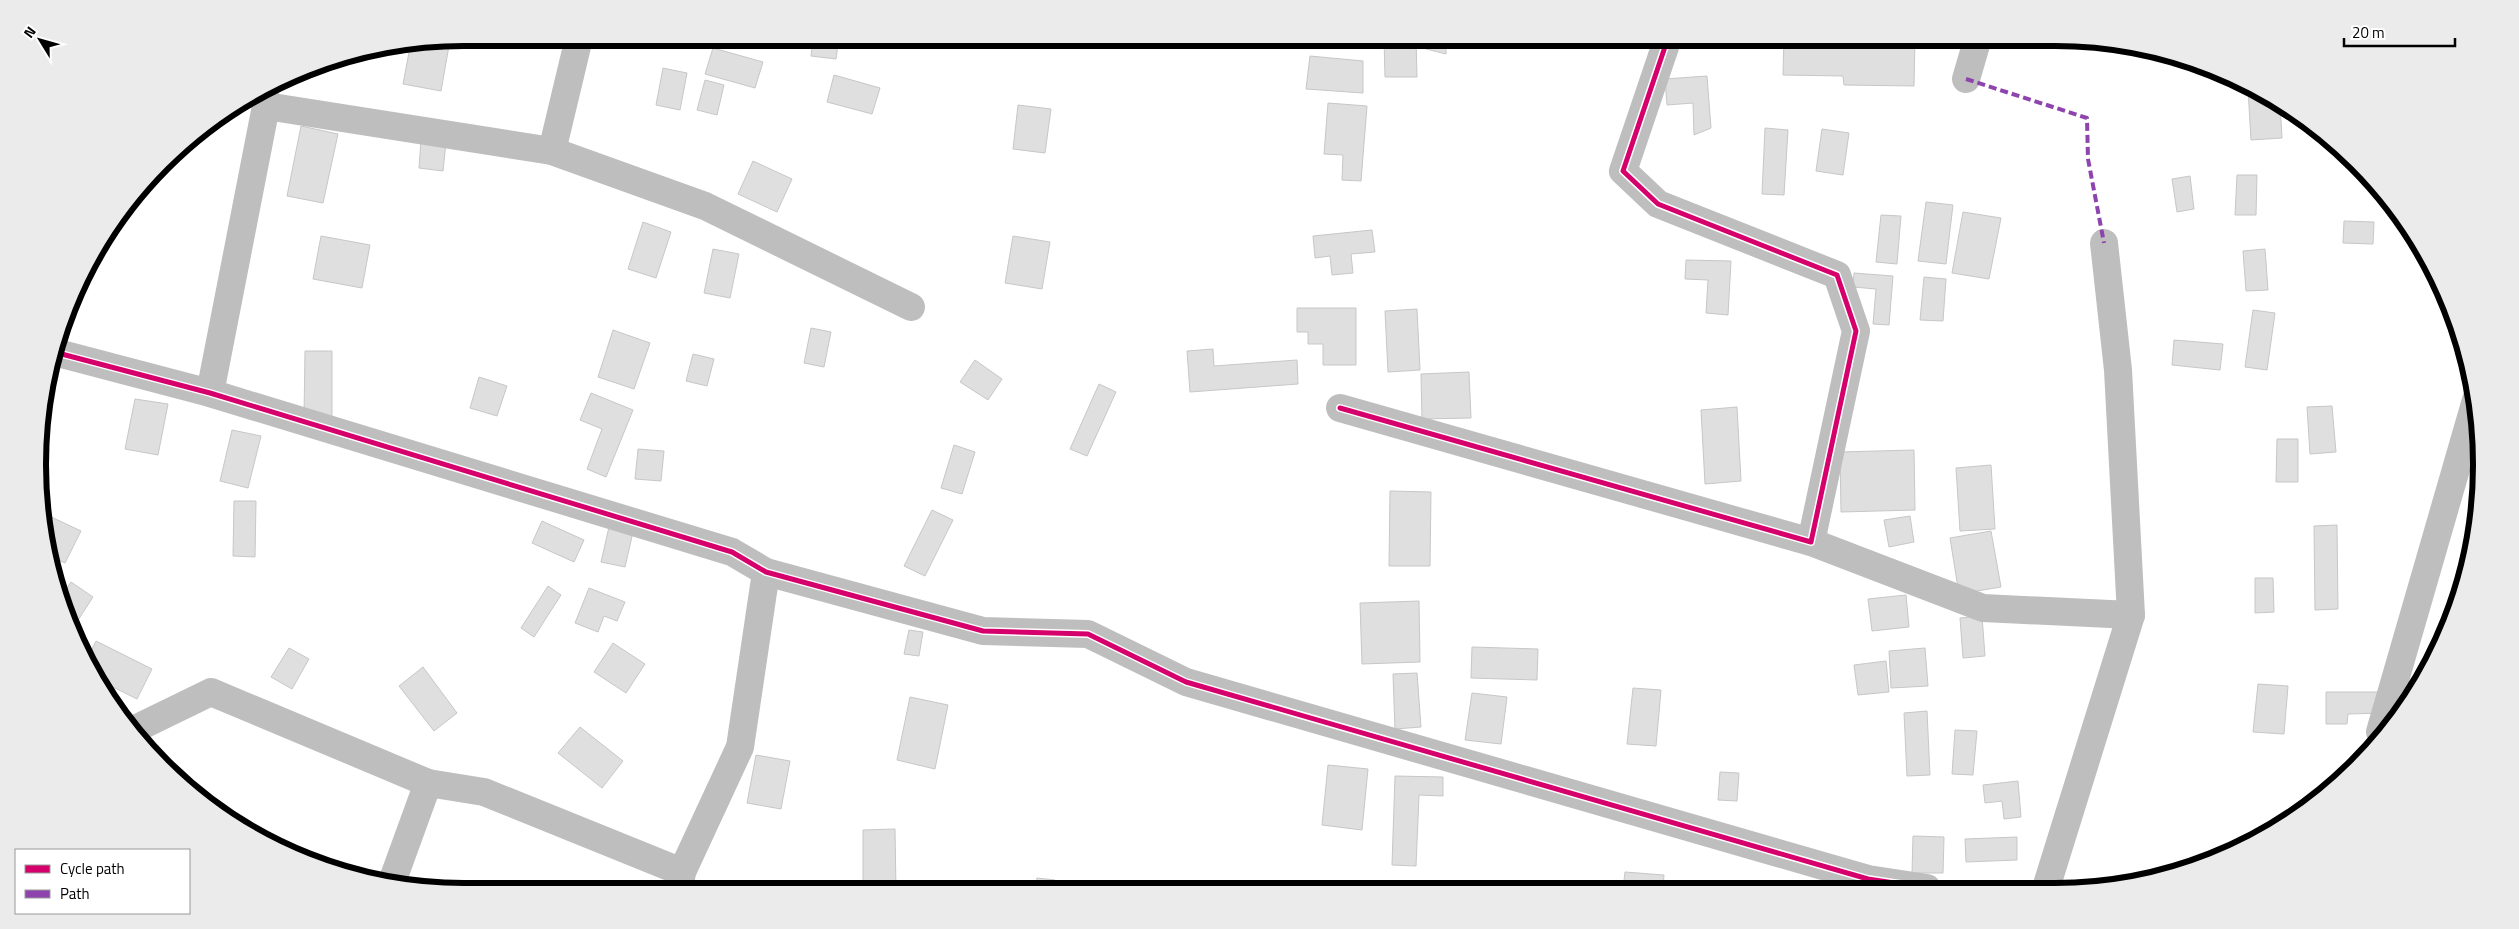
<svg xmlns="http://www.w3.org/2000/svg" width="2519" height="929" font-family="'Titillium Web',sans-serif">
  <rect width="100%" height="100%" fill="#fff"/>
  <!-- building -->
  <g fill="#dfdfdf" stroke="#c7c7c7">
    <path d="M813,38h26l-3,21 -25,-3z"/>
    <path d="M958,38h29l-1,4z"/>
    <path d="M1384,38h32l1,39h-32z"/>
    <path d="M1426,38h20v16l-20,-5z"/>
    <path d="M1784,38h131l-1,48 -70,-1 -1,-9 -60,-1z"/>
    <path d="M450,40l-9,51 -38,-7 7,-37z"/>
    <path d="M713,48l50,14 -8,26 -50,-14z"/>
    <path d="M1310,56l53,5v32l-57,-4z"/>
    <path d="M663,68l24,5 -7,37 -24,-5z"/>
    <path d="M834,75l46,13 -8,26 -45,-12z"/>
    <path d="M1707,76l4,52 -17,7 -1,-32 -26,2 -2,-26z"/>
    <path d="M705,80l19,5 -7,30 -20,-5z"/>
    <path d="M2248,89h7l25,15 2,34 -31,2z"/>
    <path d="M1328,103l39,3 -6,75 -19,-1 1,-25 -19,-1z"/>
    <path d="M1018,105l33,4 -6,44 -32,-4z"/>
    <path d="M301,126l37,8 -15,69 -36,-7z"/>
    <path d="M1765,128l23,2 -4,65 -22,-1z"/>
    <path d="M1822,129l27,4 -6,42 -27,-4z"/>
    <path d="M421,140l25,2 -3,29 -24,-3z"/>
    <path d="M753,161l39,18 -15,33 -39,-18z"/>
    <path d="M2237,175h20l-1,40h-21z"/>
    <path d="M2190,176l4,33 -17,3 -5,-33z"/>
    <path d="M1926,202l27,3 -7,59 -28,-3z"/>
    <path d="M1963,212l38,6 -12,61 -37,-6z"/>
    <path d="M1881,215l20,1 -4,48 -21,-2z"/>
    <path d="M2344,221l30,1 -1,22 -30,-1z"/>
    <path d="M643,222l28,10 -15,46 -28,-9z"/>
    <path d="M1372,230l3,22 -24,2 2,19 -21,2 -2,-19 -15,2 -2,-22z"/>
    <path d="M321,236l49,9 -8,43 -49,-9z"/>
    <path d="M1013,236l37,6 -8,47 -37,-6z"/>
    <path d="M713,249l26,5 -9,44 -26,-5z"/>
    <path d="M2265,249l3,41 -22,1 -3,-40z"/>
    <path d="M1686,260l45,1 -3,54 -22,-2 2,-33 -23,-1z"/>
    <path d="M1854,273l39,3 -4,49 -16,-1 3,-35 -23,-2z"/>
    <path d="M1924,277l22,2 -3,42 -23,-1z"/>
    <path d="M1297,308h59v57h-33v-21h-15v-12h-11z"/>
    <path d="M1417,309l3,61 -32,2 -3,-61z"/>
    <path d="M2253,310l22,3 -8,57 -22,-3z"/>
    <path d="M811,328l20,4 -7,35 -20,-4z"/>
    <path d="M613,330l37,13 -16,46 -36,-12z"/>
    <path d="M2174,340l49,4 -3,26 -48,-5z"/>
    <path d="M1213,349l1,17 83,-6 1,24 -108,8 -3,-41z"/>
    <path d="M305,351h27v66h-28z"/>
    <path d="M693,354l21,5 -7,27 -21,-5z"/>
    <path d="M975,360l27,19 -14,21 -28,-18z"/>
    <path d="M1469,372l2,46 -49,1 -1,-45z"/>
    <path d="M479,377l28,9 -10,30 -27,-8z"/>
    <path d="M1099,384l17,8 -29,64 -17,-7z"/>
    <path d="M591,393l42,17 -27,67 -19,-8 15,-40 -22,-9z"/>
    <path d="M135,399l33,5 -10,51 -33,-6z"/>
    <path d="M2332,406l4,46 -26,2 -3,-47z"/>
    <path d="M1737,407l4,74 -36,3 -4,-74z"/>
    <path d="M232,430l29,6 -13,52 -28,-7z"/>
    <path d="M2277,439h21v43h-22z"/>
    <path d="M954,445l21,7 -13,42 -21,-6z"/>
    <path d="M638,449l26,2 -3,30 -26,-2z"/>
    <path d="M1914,450l1,60 -74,2 -1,-60z"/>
    <path d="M1991,465l4,64 -35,2 -4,-63z"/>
    <path d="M1390,491l41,1 -1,74h-41z"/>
    <path d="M234,501h22l-1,56 -22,-1z"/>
    <path d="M932,510l21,10 -28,56 -21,-10z"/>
    <path d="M45,514l36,17 -16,32 -17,-8z"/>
    <path d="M1910,516l4,26 -25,5 -5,-27z"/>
    <path d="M542,521l42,19 -10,22 -42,-19z"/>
    <path d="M2337,525l1,84 -23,1 -1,-84z"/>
    <path d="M609,527l24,5 -8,35 -24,-5z"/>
    <path d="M1991,531l10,56 -42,7 -9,-56z"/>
    <path d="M2255,578h18l1,34 -19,1z"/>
    <path d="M71,582l22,15 -22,34 -10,-34z"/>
    <path d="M548,586l13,9 -27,42 -13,-9z"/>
    <path d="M589,588l36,14 -8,19 -13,-5 -6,16 -23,-9z"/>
    <path d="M1906,595l3,32 -37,4 -4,-32z"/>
    <path d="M1419,601l1,61 -58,2 -2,-61z"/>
    <path d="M1982,616l3,40 -22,2 -3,-40z"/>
    <path d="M909,630l14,2 -4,24 -15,-2z"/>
    <path d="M96,641l56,28 -15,30 -40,-20 -10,-20z"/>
    <path d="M613,643l32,21 -19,29 -32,-21z"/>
    <path d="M1472,647l66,2 -1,31 -66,-2z"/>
    <path d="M289,648l20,11 -17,30 -21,-12z"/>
    <path d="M1925,648l3,38 -37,2 -2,-37z"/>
    <path d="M1886,661l3,31 -31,3 -4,-30z"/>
    <path d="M423,667l34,46 -23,18 -35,-45z"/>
    <path d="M1417,673l4,54 -26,2 -2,-55z"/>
    <path d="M2258,684l30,2 -4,48 -31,-2z"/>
    <path d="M1633,688l28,2 -5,56 -29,-2z"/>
    <path d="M2326,692h56v21l-34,1 -1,10h-21z"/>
    <path d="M1472,693l35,4 -6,47 -36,-4z"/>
    <path d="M910,697l38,8 -13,64 -38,-9z"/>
    <path d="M1927,711l3,64 -23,1 -3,-63z"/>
    <path d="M580,727l43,34 -21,27 -44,-35z"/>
    <path d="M1955,730l22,1 -4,44 -21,-1z"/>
    <path d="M756,755l34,6 -9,48 -34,-6z"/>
    <path d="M1328,765l40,4 -6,61 -40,-5z"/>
    <path d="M1720,772l19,1 -2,28 -19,-1z"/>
    <path d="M1395,776l48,1v19l-24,-1 -3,71 -24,-1z"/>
    <path d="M2018,781l3,36 -17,2 -2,-18 -17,2 -2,-18z"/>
    <path d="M895,829l1,62h-33v-61z"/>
    <path d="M1913,836l31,1 -1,36h-31z"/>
    <path d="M2017,837v23l-51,2 -1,-23z"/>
    <path d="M1625,872l39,3 -1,14h-40z"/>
    <path d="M1037,878l18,2 -1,10h-19z"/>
    <path d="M962,886l18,2v2h-19z"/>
  </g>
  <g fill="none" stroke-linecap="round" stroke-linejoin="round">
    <!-- minor -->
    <g stroke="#bebebe" stroke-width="28">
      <path d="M1668,38l-45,133 35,33 179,71 19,56 -45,211"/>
      <path d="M1966,79l12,-41"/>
      <path d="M266,106l286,45 27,-113"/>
      <path d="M552,151l153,55 206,101"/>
      <path d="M54,352l156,41 522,159 34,20 217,59 105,3 98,48 682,197 59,9"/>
      <path d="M210,393l56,-287 -2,-17"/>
      <path d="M1340,408l471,134 172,66 148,7"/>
      <path d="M135,729l76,-37 217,91"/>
      <path d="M2380,732l96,-332"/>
      <path d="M392,882l36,-99 56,9 198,80"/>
      <path d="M2046,888l85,-273 -13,-245 -14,-127"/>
      <path d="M679,891l3,-19 58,-125 26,-175"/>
    </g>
    <!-- quiet -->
    <path stroke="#8e44ad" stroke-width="4" stroke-dasharray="8 4" stroke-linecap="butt" d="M1966,79l121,39 1,41 16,84"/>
    <defs>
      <g id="cycleway">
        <path d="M54,352l156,41 522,159 34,20 217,59 105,3 98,48 682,197 59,9"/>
        <path d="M1340,408l471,134 45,-211 -19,-56 -179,-71 -35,-33 45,-133"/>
      </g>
    </defs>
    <!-- cycleway casing -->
    <use href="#cycleway" stroke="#fff" stroke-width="8"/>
    <!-- cycleway -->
    <use href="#cycleway" stroke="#d6006c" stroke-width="5"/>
  </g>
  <!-- crop -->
  <path d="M0 0H2519V929H0ZM464 46H2055A418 418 0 0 1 2473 464V465A418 418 0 0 1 2055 883H464A418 418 0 0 1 46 465V464A418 418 0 0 1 464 46Z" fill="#ebebeb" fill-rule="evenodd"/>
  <path fill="none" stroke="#000" stroke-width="6" d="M464 46H2055A418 418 0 0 1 2473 464V465A418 418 0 0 1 2055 883H464A418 418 0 0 1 46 465V464A418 418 0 0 1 464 46Z"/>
  <!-- legend -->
  <rect x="15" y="849" width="175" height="65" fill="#ffffff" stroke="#999999"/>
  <rect x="25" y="865" width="25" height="8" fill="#d6006c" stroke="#999999"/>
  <text x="60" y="874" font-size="15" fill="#000000">Cycle path</text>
  <rect x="25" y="890" width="25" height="8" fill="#8e44ad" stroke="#999999"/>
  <text x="60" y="899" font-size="15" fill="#000000">Path</text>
  <!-- north arrow -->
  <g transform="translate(40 40) rotate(307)" stroke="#ffffff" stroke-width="4" paint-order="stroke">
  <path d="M0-4L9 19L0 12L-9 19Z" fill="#000000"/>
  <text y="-8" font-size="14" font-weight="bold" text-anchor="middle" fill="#000000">N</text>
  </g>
  <!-- scale -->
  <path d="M2344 38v8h111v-8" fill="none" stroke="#000000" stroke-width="2.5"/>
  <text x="2352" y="38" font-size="15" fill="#000000" stroke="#ffffff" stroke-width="4" paint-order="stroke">20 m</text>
</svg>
